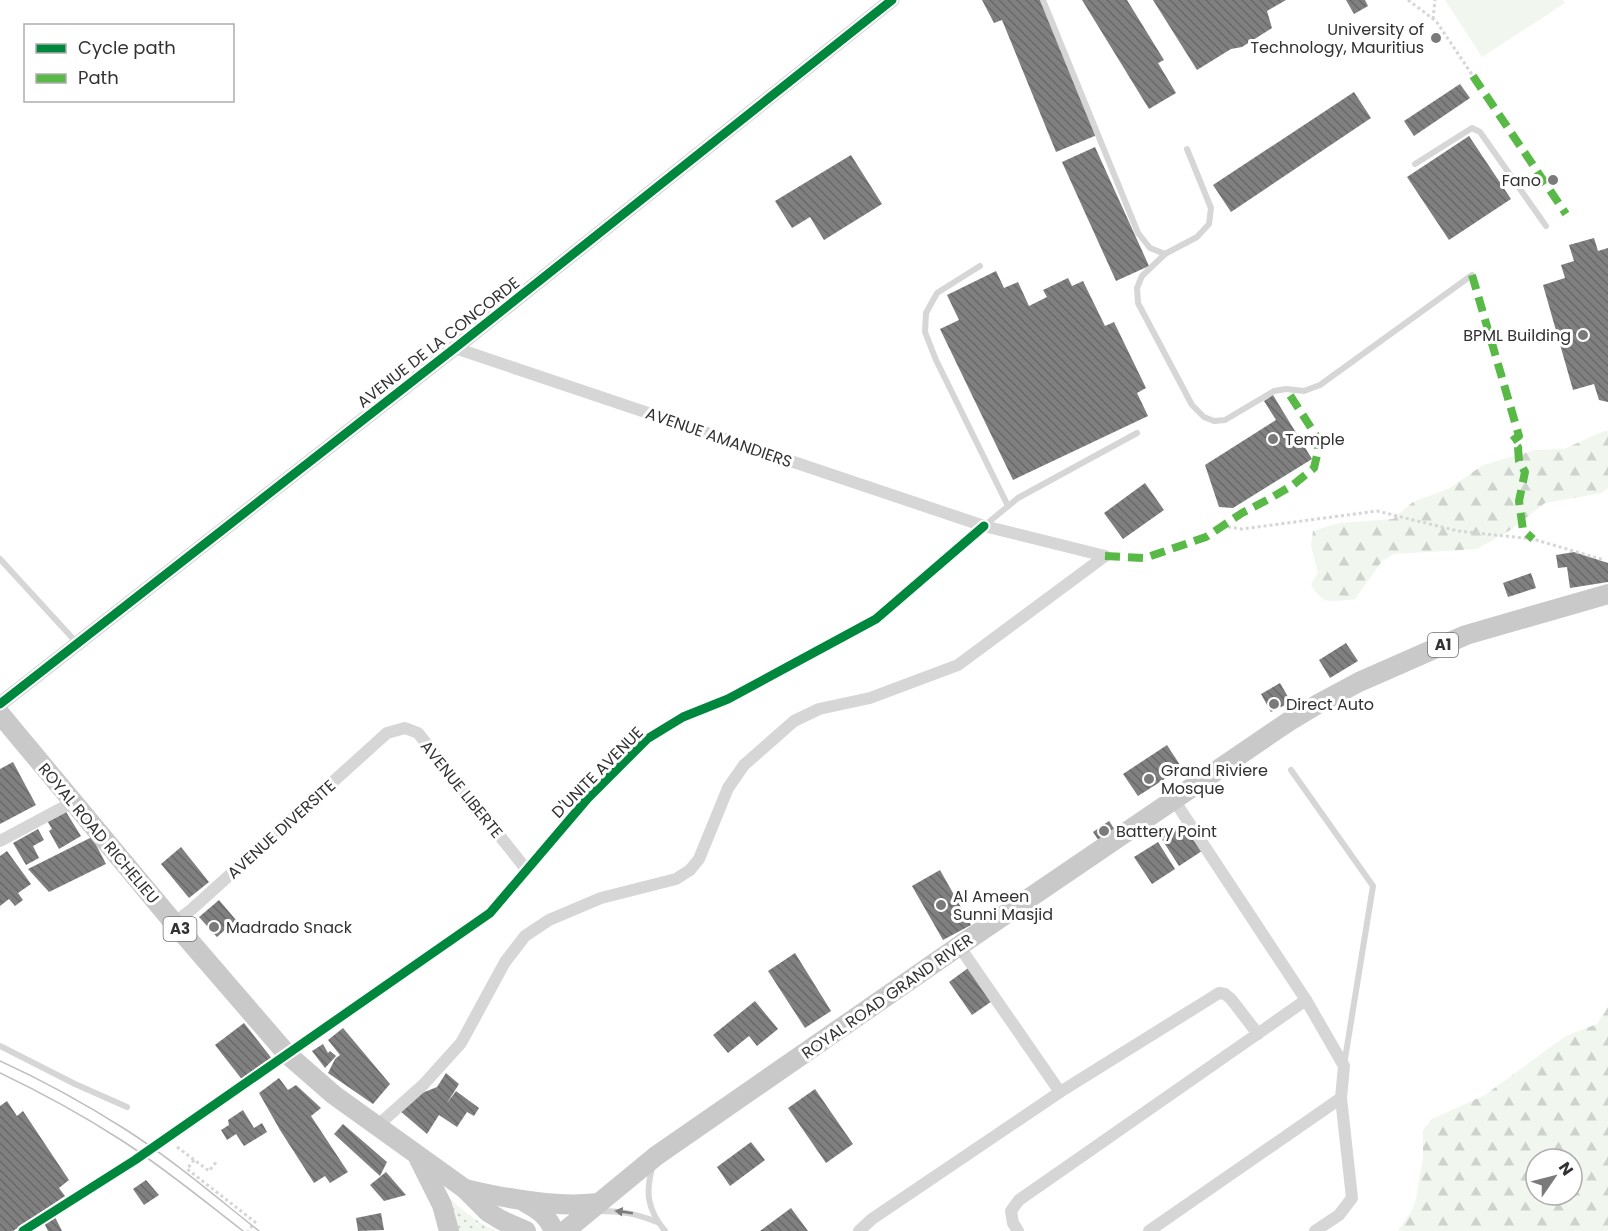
<svg xmlns="http://www.w3.org/2000/svg" width="1608" height="1231" font-family="Poppins,sans-serif">
  <defs>
    <pattern id="grass-dots" width="8" height="8" patternUnits="userSpaceOnUse" patternTransform="scale(1.5)"><rect width="8" height="8" fill="#f1f6ee"/><path d="M2 2h.1M6 6h.1" fill="none" stroke="#cfd3cd" stroke-width="1.8" stroke-linecap="round"/></pattern>
    <pattern id="forest-firs" width="22" height="20" patternUnits="userSpaceOnUse" patternTransform="scale(1.5)"><rect width="22" height="20" fill="#f1f6ee"/><path d="M5 1l3.5 6h-7zM16 11l3.5 6h-7z" fill="#cfd3cd"/></pattern>
    <pattern id="building-back-hatch" width="6" height="6" patternUnits="userSpaceOnUse" patternTransform="scale(1.5)"><rect width="6" height="6" fill="#808080"/><path d="M-1 5l2 2M0 0l6 6M5-1l2 2" fill="none" stroke="#696969"/></pattern>
  </defs>
  <rect width="100%" height="100%" fill="#fff"/>
  <!-- grass -->
  <path fill="url(#grass-dots)" d="M446,1195c15,14 31,28 51,36h-44z"/>
  <!-- forest -->
  <g fill="url(#forest-firs)" fill-rule="evenodd">
    <path d="M1604,431h4v57l-6,5 -57,10 -33,26 -35,20 -83,5 -12,7 -27,38c-21,2 -33,8 -44,-15l7,-11 -7,-27 2,-15 26,-8 54,-4 20,-17 37,-14 33,-23 52,-15 29,-1z"/>
    <path d="M1608,1007v224h-210l13,-19 5,-13 7,-41v-28l9,-11 53,-24 81,-59 31,-12zM1536,1159h36v36h-36z"/>
  </g>
  <!-- green -->
  <path fill="#f1f6ee" d="M1445,0h118l2,3 -83,54z"/>
  <!-- building -->
  <g fill="url(#building-back-hatch)">
    <path d="M982,0h61l54,135 -41,17 -54,-132 -8,3z"/>
    <path d="M1082,0h45l37,60 -6,3 18,30 -27,16z"/>
    <path d="M1153,0h133l-19,11 5,17 -30,19 -11,2 -34,21z"/>
    <path d="M1346,0h19l3,6 -14,8z"/>
    <path d="M1460,84l10,14 -56,38 -10,-15z"/>
    <path d="M1354,92l17,26 -140,94 -18,-27z"/>
    <path d="M1469,136l42,63 -62,41 -42,-63z"/>
    <path d="M1095,147l54,119 -33,15 -54,-119z"/>
    <path d="M851,155l31,49 -58,36 -14,-23 -18,11 -17,-27z"/>
    <path d="M1594,238l4,13 10,-3v154l-9,-2 -5,-16 -21,6 -30,-105 22,-7 -4,-13 13,-4 -5,-16z"/>
    <path d="M996,271l8,17 14,-6 11,24 18,-9 -4,-7 25,-12 4,8 11,-5 22,45 9,-4 32,66 -9,5 11,23 -135,64 -73,-151 19,-9 -12,-25z"/>
    <path d="M1273,395l39,64 -79,49 -14,-1 -14,-42 71,-45 -12,-19z"/>
    <path d="M1145,483l19,27 -41,29 -19,-26z"/>
    <path d="M1574,552l34,11v19l-38,6 -3,-21 -9,1 -2,-13z"/>
    <path d="M1531,573l5,15 -28,9 -5,-14z"/>
    <path d="M1346,643l12,18 -28,17 -11,-18z"/>
    <path d="M1280,683l11,19 -20,10 -10,-18z"/>
    <path d="M1167,745l15,23 -44,28 -15,-22z"/>
    <path d="M13,762l23,43 -36,19v-55z"/>
    <path d="M63,807l18,29 -22,13 -10,-18 3,-2 -7,-12z"/>
    <path d="M1109,821l6,9 -16,11 -6,-9z"/>
    <path d="M1184,823l18,28 -23,15 -18,-28z"/>
    <path d="M38,829l6,11 -11,6 6,12 -13,7 -13,-22z"/>
    <path d="M92,837l14,27 -57,28 -21,-23z"/>
    <path d="M1158,842l17,27 -23,15 -18,-27z"/>
    <path d="M181,847l28,35 -20,16 -28,-34z"/>
    <path d="M7,851l24,33 -13,9 5,7 -8,6 -6,-7 -9,7v-50z"/>
    <path d="M940,870l31,55 -28,15 -31,-54z"/>
    <path d="M219,900l17,20 -19,17 -18,-20z"/>
    <path d="M795,953l36,58 -26,17 -37,-57z"/>
    <path d="M975,963l23,34 -26,18 -23,-33z"/>
    <path d="M755,1001l23,28 -21,17 -8,-10 -21,17 -15,-18z"/>
    <path d="M244,1023l29,37 -29,22 -29,-37z"/>
    <path d="M343,1028l47,56 -17,20 -45,-31 7,-14 5,-4 -12,-15z"/>
    <path d="M323,1044l5,9 2,-2 6,5 -11,12 -13,-17z"/>
    <path d="M446,1073l13,11 -12,19 9,-12 23,17 -5,8 -7,-4 -10,15 -18,-12 -12,19 -28,-24 23,-17 15,-6z"/>
    <path d="M279,1078l9,12 8,-5 25,23 -10,8 37,56 -18,11 -5,-7 -11,7 -34,-53 -21,-37z"/>
    <path d="M815,1089l38,55 -27,19 -38,-55z"/>
    <path d="M7,1101l10,15 6,-5 46,69 -10,8 6,8 -52,35h-13v-125z"/>
    <path d="M243,1110l11,18 8,-5 5,9 -23,14 -8,-12 -9,6 -6,-10 8,-5 -1,-5z"/>
    <path d="M343,1124l44,38 -7,14 -46,-42z"/>
    <path d="M751,1142l14,18 -35,26 -13,-19z"/>
    <path d="M386,1172l20,23 -22,6 -14,-16z"/>
    <path d="M146,1180l13,15 -15,10 -11,-16z"/>
    <path d="M791,1208l17,23h-48z"/>
    <path d="M381,1213l3,17 -26,1 -2,-13z"/>
    <path d="M55,1217l7,14h-14l-4,-8z"/>
  </g>
  <g fill="none" stroke-linecap="round" stroke-linejoin="round">
    <!-- path -->
    <g stroke="#d6d6d6" stroke-width="3" stroke-dasharray="3 3" stroke-linecap="butt">
      <path d="M1408,0l28,21 37,55"/>
      <path d="M1433,19l2,-19"/>
      <path d="M1222,526l20,3 135,-18 81,20 75,8 71,21"/>
      <path d="M177,1147l32,24 8,-10"/>
      <path d="M194,1160l-7,9 68,53 -7,9"/>
    </g>
    <!-- service -->
    <g stroke="#d6d6d6" stroke-width="6">
      <path d="M1043,0l95,233 12,15 15,6 32,-17 12,-13 2,-16 -24,-59"/>
      <path d="M1415,164l57,-36 8,4 66,94"/>
      <path d="M1165,254l-23,22 -5,12 1,15 54,102 12,12 10,4 11,-1 49,-29 12,-2 18,2 16,-6 152,-110"/>
      <path d="M980,266l-43,27 -11,20 -1,19 11,28 72,146"/>
      <path d="M984,526l34,-28 119,-65"/>
      <path d="M0,559l77,84"/>
      <path d="M1291,770l82,116 -29,179"/>
      <path d="M0,1046l75,38 52,23"/>
      <path d="M653,1165c-8,27 -6,44 12,66"/>
      <path d="M597,1211c25,0 37,2 60,11"/>
    </g>
    <!-- minor -->
    <g stroke="#d6d6d6" stroke-width="12">
      <path d="M455,348l529,178 121,30"/>
      <path d="M1174,800l132,200 38,66 -3,32 11,100 -13,17 -24,16"/>
      <path d="M0,841l73,-39"/>
      <path d="M174,923l18,-14 195,-176 18,-5 13,5 108,136"/>
      <path d="M959,946l101,146"/>
      <path d="M377,1126l46,-41 38,-42 44,-81 20,-26 24,-16 52,-22 75,-19 14,-9 9,-11 29,-71 16,-23 50,-44 25,-12 51,-11 88,-33 147,-109"/>
      <path d="M163,1141l327,-228 98,-115 59,-59 36,-22 45,-18 148,-80 108,-93"/>
      <path d="M23,1231l112,-71"/>
      <path d="M859,1231l13,-12 188,-127 159,-99 6,1 6,5 27,35"/>
      <path d="M1018,1231l-5,-8 -2,-12 8,-11 287,-200"/>
      <path d="M1149,1231l192,-133"/>
    </g>
    <!-- tertiary -->
    <path stroke="#d6d6d6" stroke-width="15" d="M0,704l455,-356 437,-348"/>
    <!-- primary -->
    <g stroke="#c9c9c9" stroke-width="20">
      <path d="M0,714l174,209 113,131 47,41 131,94 23,23 13,8 25,11"/>
      <path d="M419,1159l23,46 7,26"/>
      <path d="M465,1189c11,3 21,5 33,7 33,6 66,11 100,7"/>
      <path d="M526,1203c14,7 22,14 28,28"/>
      <path d="M565,1231l91,-75 303,-210 329,-224 30,-18 41,-22 107,-47 142,-41"/>
    </g>
    <!-- tram -->
    <g stroke="#bebebe" stroke-width="1.5">
      <path d="M0,1061c44,20 87,44 128,70 46,30 88,66 131,100"/>
      <path d="M0,1073c42,20 82,42 121,67 42,27 82,60 122,91"/>
    </g>
    <!-- minor-bridge -->
    <path stroke="#d6d6d6" stroke-width="12" d="M135,1160l28,-19"/>
    <!-- quiet -->
    <g stroke="#58b947" stroke-width="8" stroke-dasharray="15 8" stroke-linecap="butt">
      <path d="M1473,76l93,138"/>
      <path d="M1472,275l47,161 -7,5 6,6 1,14 6,11 -6,29 4,29 10,9"/>
      <path d="M1105,556l40,2 61,-21 36,-24 27,-14 24,-14 21,-17 4,-17 -1,-14 -31,-48"/>
    </g>
    <defs>
      <g id="cycleway">
        <path d="M0,704l455,-356 437,-348"/>
        <path d="M23,1231l112,-71 355,-247 98,-115 59,-59 36,-22 45,-18 148,-80 108,-93"/>
      </g>
    </defs>
    <!-- cycleway casing -->
    <use href="#cycleway" stroke="#fff" stroke-width="13"/>
    <!-- cycleway -->
    <use href="#cycleway" stroke="#00873e" stroke-width="9"/>
  </g>
  <!-- one-way arrows -->
  <defs><path id="oneway-solid" d="M-6-.8H1V-3.2L6.5 0L1 3.2V.8H-6Z" transform="scale(1.5)"/></defs>
  <use fill="#7c7c7c" href="#oneway-solid" transform="translate(624 1212) rotate(-172)"/>
  <!-- markers -->
  <g fill="#7a7a7a" stroke="#fff" stroke-width="2">
    <circle cx="1436" cy="38" r="6"/>
    <circle cx="1553" cy="180" r="6"/>
    <circle cx="1583" cy="335" r="6"/>
    <circle cx="1273" cy="439" r="6"/>
    <circle cx="1274" cy="704" r="6"/>
    <circle cx="1149" cy="779" r="6"/>
    <circle cx="1104" cy="831" r="6"/>
    <circle cx="941" cy="905" r="6"/>
    <circle cx="214" cy="927" r="6"/>
  </g>
  <g text-anchor="middle" stroke-width="6" stroke-linejoin="round" paint-order="stroke">
    <!-- shield labels -->
    <g fill="#fff" stroke="#707070" stroke-width="1.5">
      <rect x="1428" y="633" width="30" height="24" rx="4.5"/>
      <rect x="163.5" y="917" width="33" height="24" rx="4.5"/>
    </g>
    <g font-size="15" font-weight="bold" fill="#323232">
      <text x="1443" y="650">A1</text>
      <text x="180" y="934">A3</text>
    </g>
    <!-- poi labels -->
    <g font-size="16" fill="#323232" stroke="#fff" text-anchor="start">
      <text x="1424" y="35" text-anchor="end">University of<tspan x="1424" dy="18">Technology, Mauritius</tspan></text>
      <text x="1541" y="186" text-anchor="end">Fano</text>
      <text x="1571" y="341" text-anchor="end">BPML Building</text>
      <text x="1285" y="445">Temple</text>
      <text x="1286" y="710">Direct Auto</text>
      <text x="1161" y="776">Grand Riviere<tspan x="1161" dy="18">Mosque</tspan></text>
      <text x="1116" y="837">Battery Point</text>
      <text x="953" y="902">Al Ameen<tspan x="953" dy="18">Sunni Masjid</tspan></text>
      <text x="226" y="933">Madrado Snack</text>
    </g>
    <!-- street labels -->
    <g font-size="16" fill="#323232" stroke="#fff">
      <text transform="translate(438 342) rotate(-38)" y="6">AVENUE DE LA CONCORDE</text>
      <text transform="translate(719 437) rotate(19)" y="6">AVENUE AMANDIERS</text>
      <text transform="translate(597 772) rotate(-45)" y="6">D'UNITE AVENUE</text>
      <text transform="translate(462 789) rotate(51)" y="6">AVENUE LIBERTE</text>
      <text transform="translate(281 829) rotate(-42)" y="6">AVENUE DIVERSITE</text>
      <text transform="translate(99 833) rotate(50)" y="6">ROYAL ROAD RICHELIEU</text>
      <text transform="translate(887 996) rotate(-35)" y="6">ROYAL ROAD GRAND RIVER</text>
    </g>
  </g>
  <!-- legend -->
  <rect x="24" y="24" width="210" height="78" fill="#ffffff" stroke="#adadad" stroke-width="1.5"/>
  <rect x="36" y="44" width="30" height="9" fill="#00873e" stroke="#adadad" stroke-width="1.5"/>
  <text x="78" y="54" font-size="18" fill="#323232">Cycle path</text>
  <rect x="36" y="74" width="30" height="9" fill="#58b947" stroke="#adadad" stroke-width="1.5"/>
  <text x="78" y="84" font-size="18" fill="#323232">Path</text>
  <!-- north arrow -->
  <g transform="translate(1554 1177) rotate(55)"><circle r="28" fill="#ffffff" stroke="#adadad" stroke-width="1.5"/>
  <path d="M0-4.5L10 22L0 15L-10 22Z" fill="#7a7a7a"/>
  <text y="-9" font-size="16" font-weight="bold" text-anchor="middle" fill="#323232">N</text>
  </g>
</svg>
